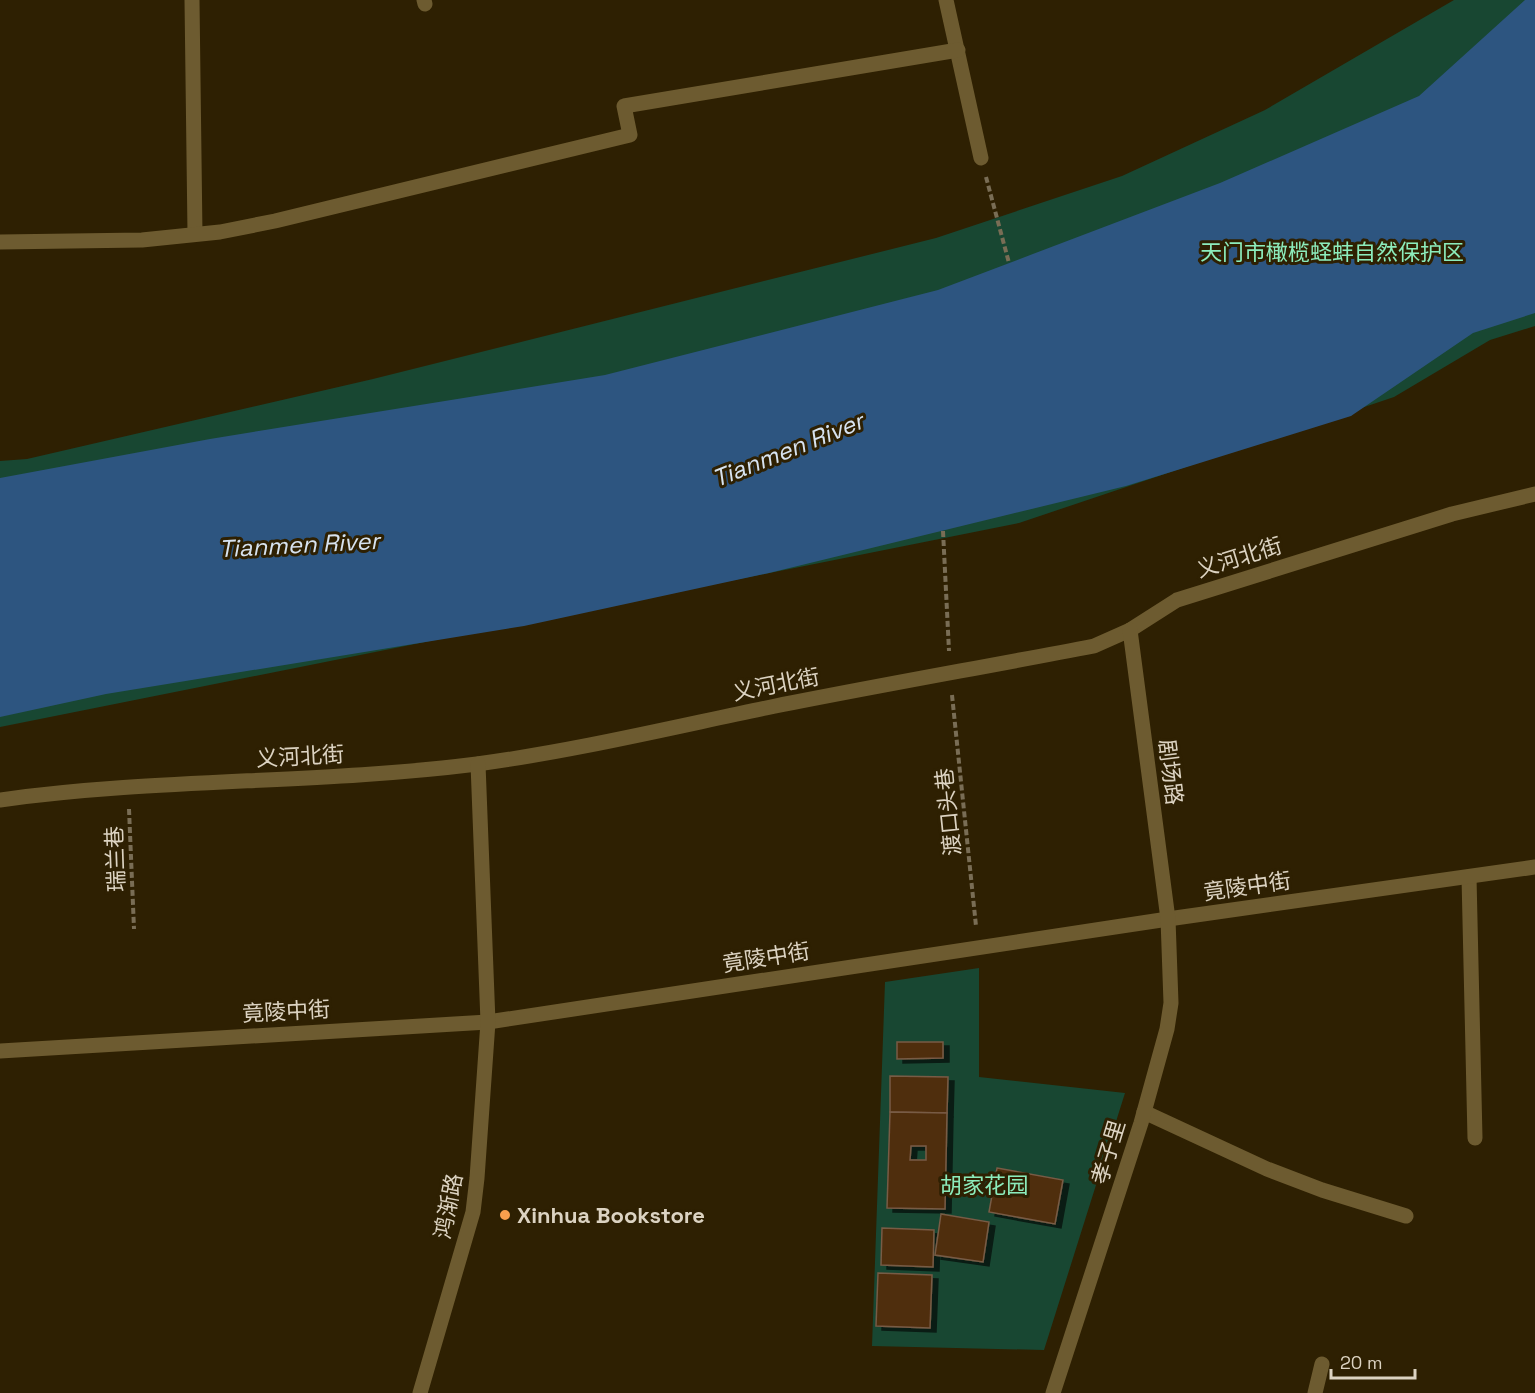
<svg xmlns="http://www.w3.org/2000/svg" width="1535" height="1393" font-family="'Space Grotesk','Noto Sans SC',sans-serif">
  <defs>
    <filter id="shadow"><feDropShadow dx="6" dy="4" stdDeviation="0" flood-color="#0009"/></filter>
  </defs>
  <rect width="100%" height="100%" fill="#2e2002"/>
  <!-- green -->
  <g fill="#184732">
    <path d="M1454,0h81v326l-45,14 -96,57 -375,126 -1019,204v-266l27,-2 346,-80 563,-141 186,-62 143,-66z"/>
    <path d="M979,968v109l146,16 -81,257 -172,-4 13,-364z"/>
  </g>
  <!-- water -->
  <path fill="#2d5580" d="M1525,0h10v313l-62,20 -122,83 -225,70 -357,87 -245,53 -418,68 -106,23v-239l210,-39 395,-64 333,-85 282,-107 199,-87z"/>
  <!-- building -->
  <g fill="#502d0e" stroke="#785b45" stroke-width="1.5" fill-rule="evenodd" filter="url(#shadow)">
    <path d="M897,1042h46v16l-46,1z"/>
    <path d="M890,1076l58,1 -1,36 -57,-1z"/>
    <path d="M890,1112l57,1 -2,96 -58,-1zM911,1146h15v14h-16z"/>
    <path d="M997,1168l66,12 -8,44 -66,-12z"/>
    <path d="M941,1214l48,8 -6,40 -48,-7z"/>
    <path d="M882,1228l52,2 -1,37 -52,-2z"/>
    <path d="M878,1273l54,2 -2,53 -54,-2z"/>
  </g>
  <g fill="none" stroke-linecap="round" stroke-linejoin="round">
    <!-- path -->
    <g stroke="#796d55" stroke-width="4" stroke-dasharray="6 3" stroke-linecap="butt">
      <path d="M986,177l23,86"/>
      <path d="M943,531l6,120"/>
      <path d="M952,695l24,231"/>
      <path d="M129,809l5,120"/>
    </g>
    <!-- minor -->
    <g stroke="#6d5b30" stroke-width="15">
      <path d="M192,0l3,234"/>
      <path d="M424,0l1,4"/>
      <path d="M946,0l35,158"/>
      <path d="M0,242l142,-2 78,-8 55,-11 355,-86 -6,-29 334,-56"/>
      <path d="M0,800c158,-22 318,-16 477,-36 97,-13 193,-36 289,-56 109,-22 219,-41 328,-62l36,-16 47,-30 275,-86 83,-20"/>
      <path d="M1469,877l6,261"/>
      <path d="M0,1051l488,-29 680,-103 367,-52"/>
      <path d="M1144,1112l123,57 55,21 84,26"/>
      <path d="M420,1393l53,-181 4,-34 11,-156 -10,-258"/>
      <path d="M1053,1393l88,-270 26,-94 4,-26 -3,-84 -38,-289"/>
      <path d="M1315,1393l7,-29"/>
    </g>
  </g>
  <!-- markers -->
  <circle fill="#f99f4d" stroke="#2e2002" stroke-width="2" cx="505" cy="1215" r="6"/>
  <g text-anchor="middle" stroke-width="6" stroke-linejoin="round" paint-order="stroke">
    <!-- park labels -->
    <g font-size="22" fill="#8cecbc" stroke="#2e2002">
      <text x="1332" y="260">天门市橄榄蛏蚌自然保护区</text>
      <text x="984" y="1193">胡家花园</text>
    </g>
    <!-- street labels -->
    <g font-size="22" fill="#dcd3c2" stroke="#2e2002">
      <text transform="translate(1239 557) rotate(-17)" y="8">义河北街</text>
      <text transform="translate(776 684) rotate(-11)" y="8">义河北街</text>
      <text transform="translate(300 756) rotate(-3)" y="8">义河北街</text>
      <text transform="translate(1171 772) rotate(83)" y="8">剧场路</text>
      <text transform="translate(948 812) rotate(-96)" y="8">渡口头巷</text>
      <text transform="translate(115 859) rotate(-92)" y="8">瑞兰巷</text>
      <text transform="translate(1247 886) rotate(-8)" y="8">竟陵中街</text>
      <text transform="translate(766 957) rotate(-9)" y="8">竟陵中街</text>
      <text transform="translate(286 1011) rotate(-3)" y="8">竟陵中街</text>
      <text transform="translate(1108 1152) rotate(-73)" y="8">孝子里</text>
      <text transform="translate(448 1206) rotate(-79)" y="8">鸿渐路</text>
    </g>
    <!-- poi labels -->
    <g font-size="22" font-weight="bold" fill="#dcd3c2" stroke="#2e2002" text-anchor="start">
      <text x="517" y="1223">Xinhua Bookstore</text>
    </g>
    <!-- water labels -->
    <g font-size="24" font-style="italic" fill="#d7e3f0" stroke="#2e2002">
      <text transform="translate(788 450) rotate(-22)" y="8">Tianmen River</text>
      <text transform="translate(299 545) rotate(-3)" y="8">Tianmen River</text>
    </g>
  </g>
  <!-- scale -->
  <path d="M1331 1369v9h84v-9" fill="none" stroke="#dcd3c2" stroke-width="3"/>
  <text x="1340" y="1369" font-size="18" fill="#dcd3c2" stroke="#2e2002" stroke-width="4.5" paint-order="stroke">20 m</text>
</svg>
